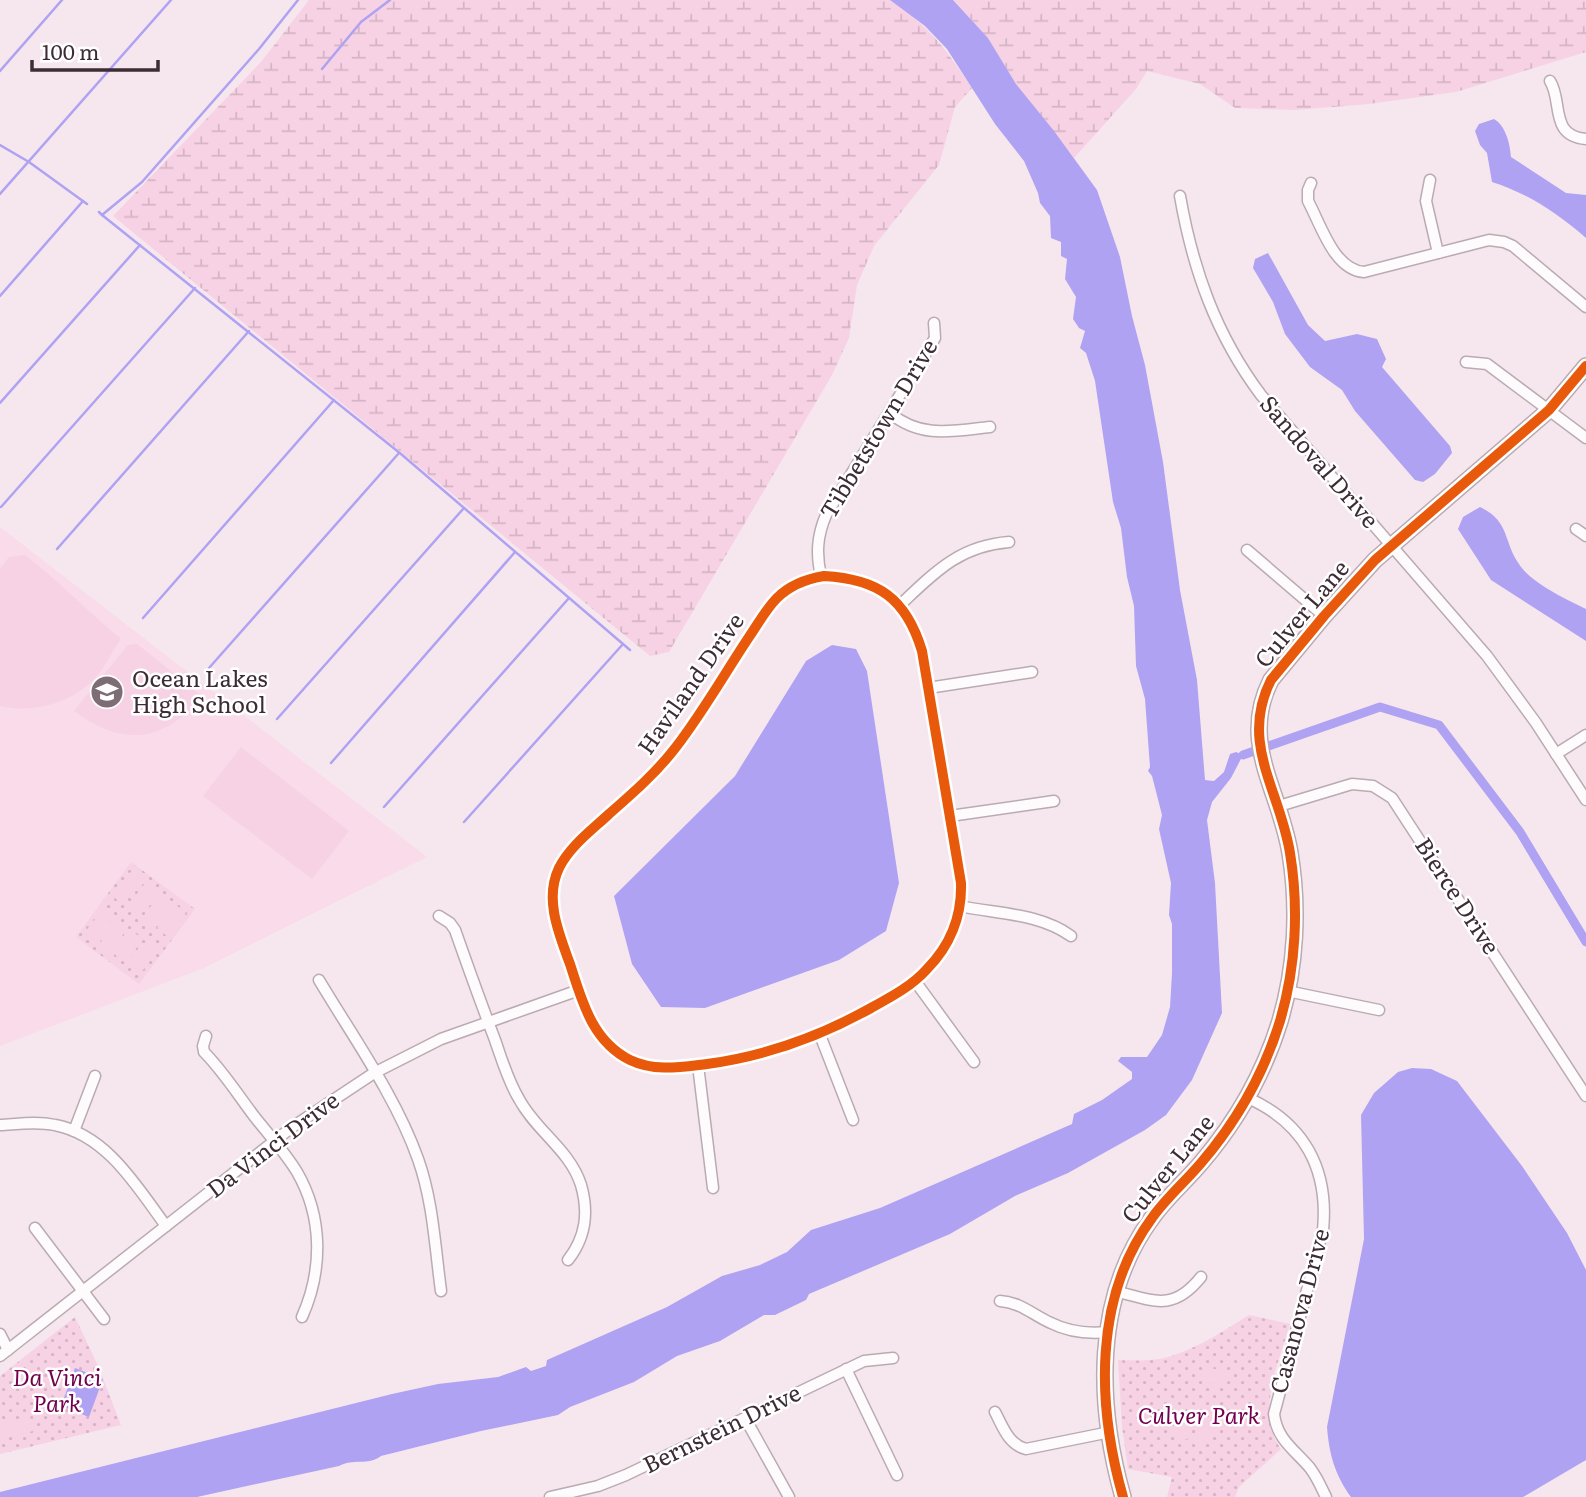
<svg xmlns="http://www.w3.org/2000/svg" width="1586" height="1497" font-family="Literata,serif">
  <defs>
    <pattern id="wetland-marsh" width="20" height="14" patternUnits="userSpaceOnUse" patternTransform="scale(1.75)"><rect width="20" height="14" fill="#f7d2e4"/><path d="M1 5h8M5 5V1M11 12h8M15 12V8" fill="none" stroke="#d5b4c4"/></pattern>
    <pattern id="park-dots" width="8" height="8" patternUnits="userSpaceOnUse" patternTransform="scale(1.75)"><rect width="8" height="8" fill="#f7d2e4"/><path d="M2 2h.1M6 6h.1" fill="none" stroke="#d5b4c4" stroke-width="1.8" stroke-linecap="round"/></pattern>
  </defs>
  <rect width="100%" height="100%" fill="#f6e7ee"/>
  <!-- built -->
  <path fill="#f9dbea" d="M0,527l427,330 -223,111 -204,78z"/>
  <!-- wetland -->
  <g fill="url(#wetland-marsh)">
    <path d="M309,0h581c39,26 57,50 82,88l-17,19 -16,58 -65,81 -17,39 -8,53 -17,37 -163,277 -19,4 -537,-440 148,-154z"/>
    <path d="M953,0h633v52l-130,40 -87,12 -74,6 -60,-2 -35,-24 -53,-13 -11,18 -62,69 -58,-74 -28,-46z"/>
  </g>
  <!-- park -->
  <g fill="url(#park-dots)">
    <path d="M131,862l64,47 -56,75 -63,-47z"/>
    <path d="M1249,1315l41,9c-11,39 -35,88 -9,125l-42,38 -4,10h-68l5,-20 -44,-8 -6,-42 -4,-67c11,0 22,1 33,0 32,-2 71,-28 98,-45z"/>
    <path d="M75,1317l24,51 22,57 -121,29v-78z"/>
  </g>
  <!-- garden -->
  <g fill="#f7d2e4">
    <path d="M25,555c34,26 63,57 96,84 -8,10 -13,23 -21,33 -23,30 -64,42 -100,34v-137l9,-12z"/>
    <path d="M137,644l65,52c-37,47 -80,51 -128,15l54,-66z"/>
    <path d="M241,747l108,84 -37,48 -109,-83z"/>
    <path d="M130,872l11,8 -18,24 -11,-8z"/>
    <path d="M145,883l11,8 -18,24 -11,-8z"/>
    <path d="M160,894l11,7 -18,25 -11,-8z"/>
    <path d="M175,904l11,9 -18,24 -11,-9z"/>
    <path d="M103,909l10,8 -18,24 -11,-8z"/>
    <path d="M117,920l11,8 -18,24 -11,-8z"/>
    <path d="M132,931l11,8 -17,24 -11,-8z"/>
    <path d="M147,942l11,8 -18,24 -11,-8z"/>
    <path d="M1204,1366l26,7 -4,14 -26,-7z"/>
    <path d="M1189,1406l12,7 -14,27 -12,-7z"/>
    <path d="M1205,1415l12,7 -14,27 -12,-7z"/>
    <path d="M30,1416l3,15 -29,7 -4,-15z"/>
  </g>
  <!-- water -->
  <g fill="#b0a2f2">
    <path d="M890,0h63l35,38 28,46 38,47 43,59 23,67 12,59 13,49 18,97 17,128 17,90 8,100 9,1 10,-9 6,-18 6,-2 7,3 -12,23 -19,24 -5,18 8,63 7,130 -30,67 -26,35 -21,15 -77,43 -53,23 -65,38 -141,60 -3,6 -31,15h-11l-44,26 -43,15 -43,26 -64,25 -12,8 -77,16 -100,25c-13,10 -28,2 -42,10l-142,31h-197v-5l392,-98 46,-10 60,-7 28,-10 5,4 15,-5 1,-6 120,-53 55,-31 38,-11 27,-13 24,-22 69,-22 192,-84 2,-10 28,-14 30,-21v-7l-14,-11 3,-4h26l15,-22 8,-28 2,-34v-49l-3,-9 2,-32 -12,-54 3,-14 -10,-39 -4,-5 2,-4 -5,-68 -9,-33 -2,-60 -7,-29 -6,-49 -8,-26 -18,-121 -9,-28 -6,-5 5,-17 -6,-3 -6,-9 3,-22 -11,-18 2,-20 -6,-3v-14l-10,-4 -1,-22 -10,-13 -2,-10 -14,-32 -29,-37 -48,-75 -22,-23z"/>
    <path d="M1494,119c12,7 16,25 17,38l55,36 20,2v43c-29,-25 -57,-44 -94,-56l-5,-29 -7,-8 -5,-14 4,-7z"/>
    <path d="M1268,253l40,72 17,16 32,-7 20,5 9,20 -4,8 68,79 2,7 -17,21 -12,8 -8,-2 -60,-69 -13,-21 -32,-23 -25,-33 -12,-32 -20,-34 2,-9z"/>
    <path d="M1480,507c30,14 23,34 39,57 12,19 47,35 67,45v32l-95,-61 -33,-51 5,-12z"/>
    <path d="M832,645l24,4 11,22 32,212 -13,48 -47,29 -134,48 -44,-1 -29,-43 -18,-68 121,-120 71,-115z"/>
    <path d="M1412,1068l19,1 26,12 65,85 45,67 19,37v190l-63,37h-172c-16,-22 -22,-43 -24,-70l37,-188 -3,-124 13,-22 24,-21z"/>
    <path d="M75,1368l28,11 -14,38 -28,-11z"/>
  </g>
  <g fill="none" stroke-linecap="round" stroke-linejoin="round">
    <!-- stream -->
    <g stroke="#b0a2f2" stroke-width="2.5">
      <path d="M322,69l39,-47 29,-22"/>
      <path d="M0,71l62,-71"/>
      <path d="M0,145l29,17 58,42"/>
      <path d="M0,194l171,-194"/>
      <path d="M99,212l3,3 40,-33 117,-133 39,-49"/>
      <path d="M102,215l299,239 229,196"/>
      <path d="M0,296l83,-95"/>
      <path d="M0,403l140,-158"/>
      <path d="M1,507l194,-219"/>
      <path d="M57,549l192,-218"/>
      <path d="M143,618l191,-218"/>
      <path d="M209,668l190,-215"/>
      <path d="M277,719l187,-211"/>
      <path d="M331,763l184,-211"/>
      <path d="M384,807l185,-209"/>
      <path d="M464,822l159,-178"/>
    </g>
    <!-- canal -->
    <path stroke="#b0a2f2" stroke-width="9" d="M1243,755l137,-48 59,18 81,107 66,110"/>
    <defs>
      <g id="street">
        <path d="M1550,81c13,20 -1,55 36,58"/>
        <path d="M1430,180l-4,21 12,52"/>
        <path d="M1311,183l-3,7v11c13,24 26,69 56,71l125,-32 15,2 9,4 73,61"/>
        <path d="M1180,196c13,74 36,139 81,199l226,261 49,67 50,77"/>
        <path d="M1466,362l21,2 99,74"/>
        <path d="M890,413c31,26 63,18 100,14"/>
        <path d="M1576,529l10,7"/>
        <path d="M1247,550l77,66"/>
        <path d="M821,576c-5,-22 -4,-40 5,-61l109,-177 -1,-15"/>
        <path d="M824,576c54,3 82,22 98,75l39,232c1,33 -11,63 -34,86 -15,17 -36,28 -56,39 -52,29 -105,48 -164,56 -26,3 -52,8 -77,-4 -38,-19 -48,-59 -60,-96 -11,-30 -26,-65 -11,-96 11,-22 33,-38 50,-54 24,-21 48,-42 67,-67 27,-35 49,-74 73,-110 9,-13 17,-28 28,-39 13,-13 29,-19 47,-22z"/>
        <path d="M900,605c35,-33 59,-59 109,-63"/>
        <path d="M928,688l104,-16"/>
        <path d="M1556,754l30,-19"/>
        <path d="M1279,806l73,-22 21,2 19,12 194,298"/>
        <path d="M950,816l104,-15"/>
        <path d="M960,906c37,8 79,7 111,30"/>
        <path d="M439,916l11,7 5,7c13,37 26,73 40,110 7,20 13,41 24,59 17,32 51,51 62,86 8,28 5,52 -13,75"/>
        <path d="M319,980c34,57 77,117 99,179 15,42 17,88 23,132"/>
        <path d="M915,981l59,81"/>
        <path d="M1287,991l92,19"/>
        <path d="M820,1035l33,85"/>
        <path d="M206,1036l-3,10 1,6c19,19 34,43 50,64 14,18 31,36 43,56 26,45 26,98 5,145"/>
        <path d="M698,1065l15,123"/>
        <path d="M1248,1098c56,25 81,71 75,132l-49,184c3,26 21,36 36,54 7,9 11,19 16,29"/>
        <path d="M0,1125c18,-1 37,-4 55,0 52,10 82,62 111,101"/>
        <path d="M74,1131l21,-55"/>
        <path d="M35,1228l69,91"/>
        <path d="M1115,1291c39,10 58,21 86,-14"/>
        <path d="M1000,1301c20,1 33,14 51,22 18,9 36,11 56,9"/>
        <path d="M0,1334l8,16"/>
        <path d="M0,1356l291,-228 83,-55 67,-34 138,-49"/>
        <path d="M846,1369l51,106"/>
        <path d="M995,1412c8,15 13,32 31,37l84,-17"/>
        <path d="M745,1418l44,79"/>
        <path d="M550,1497l48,-11 28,-11 238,-114 29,-3"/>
      </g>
      <path id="secondary" d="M1123,1497c-26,-92 -30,-199 29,-279 14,-20 33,-36 49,-55 36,-42 63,-90 79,-142 16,-54 19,-113 10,-168 -10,-63 -51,-110 -19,-173l53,-64 51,-56 174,-150 37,-44"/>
    </defs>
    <!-- street casing -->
    <use href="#street" stroke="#baabb2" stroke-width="13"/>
    <!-- secondary casing -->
    <use href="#secondary" stroke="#baabb2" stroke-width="18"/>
    <!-- street -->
    <use href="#street" stroke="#fefbfc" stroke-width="10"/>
    <!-- secondary -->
    <use href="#secondary" stroke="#fbf5f8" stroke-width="14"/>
    <defs>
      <g id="cycleway">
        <path d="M824,576c54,3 82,22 98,75l39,232c1,33 -11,63 -34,86 -15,17 -36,28 -56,39 -52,29 -105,48 -164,56 -26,3 -52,8 -77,-4 -38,-19 -48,-59 -60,-96 -11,-30 -26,-65 -11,-96 11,-22 33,-38 50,-54 24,-21 48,-42 67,-67 27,-35 49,-74 73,-110 9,-13 17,-28 28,-39 13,-13 29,-19 47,-22z"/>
        <path d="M1123,1497c-26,-92 -30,-199 29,-279 14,-20 33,-36 49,-55 36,-42 63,-90 79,-142 16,-54 19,-113 10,-168 -10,-63 -51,-110 -19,-173l53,-64 51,-56 174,-150 37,-44"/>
      </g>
    </defs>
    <!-- cycleway casing -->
    <use href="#cycleway" stroke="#fff" stroke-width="15"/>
    <!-- cycleway -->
    <use href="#cycleway" stroke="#e8590c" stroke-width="10"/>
  </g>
  <!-- icons -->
  <defs>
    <symbol id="school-disc" viewBox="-11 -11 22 22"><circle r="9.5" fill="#7e6d75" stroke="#fff"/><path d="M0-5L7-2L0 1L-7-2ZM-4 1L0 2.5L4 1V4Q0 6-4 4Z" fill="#fff"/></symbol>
  </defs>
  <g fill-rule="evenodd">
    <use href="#school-disc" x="88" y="673" width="38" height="38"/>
  </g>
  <g text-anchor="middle" stroke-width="5" stroke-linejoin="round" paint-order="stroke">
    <!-- street labels -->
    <g font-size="23" fill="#3d2c34" stroke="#fff">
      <text transform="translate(879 429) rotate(-59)" y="8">Tibbetstown Drive</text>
      <text transform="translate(1319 462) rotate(49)" y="8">Sandoval Drive</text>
      <text transform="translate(1302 614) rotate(-50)" y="8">Culver Lane</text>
      <text transform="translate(691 684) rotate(-55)" y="8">Haviland Drive</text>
      <text transform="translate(1457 896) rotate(57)" y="8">Bierce Drive</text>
      <text transform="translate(273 1145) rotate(-37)" y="8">Da Vinci Drive</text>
      <text transform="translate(1168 1169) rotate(-51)" y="8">Culver Lane</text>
      <text transform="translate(1300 1311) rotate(-75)" y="8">Casanova Drive</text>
      <text transform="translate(722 1429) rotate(-26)" y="8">Bernstein Drive</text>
    </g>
    <!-- poi labels -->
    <g font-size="23" fill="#3d2c34" stroke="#fff" text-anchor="start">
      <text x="132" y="687">Ocean Lakes<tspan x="132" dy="26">High School</tspan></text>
    </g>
    <!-- park labels -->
    <g font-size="23" font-style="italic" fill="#72004d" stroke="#fff">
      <text x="57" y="1386">Da Vinci<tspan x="57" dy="26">Park</tspan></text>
      <text x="1199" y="1424">Culver Park</text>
    </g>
  </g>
  <!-- scale -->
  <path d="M32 60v10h126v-10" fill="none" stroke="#3d2c34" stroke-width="3.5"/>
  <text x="42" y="60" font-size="21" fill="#3d2c34" stroke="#ffffff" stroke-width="5" paint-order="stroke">100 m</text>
</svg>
